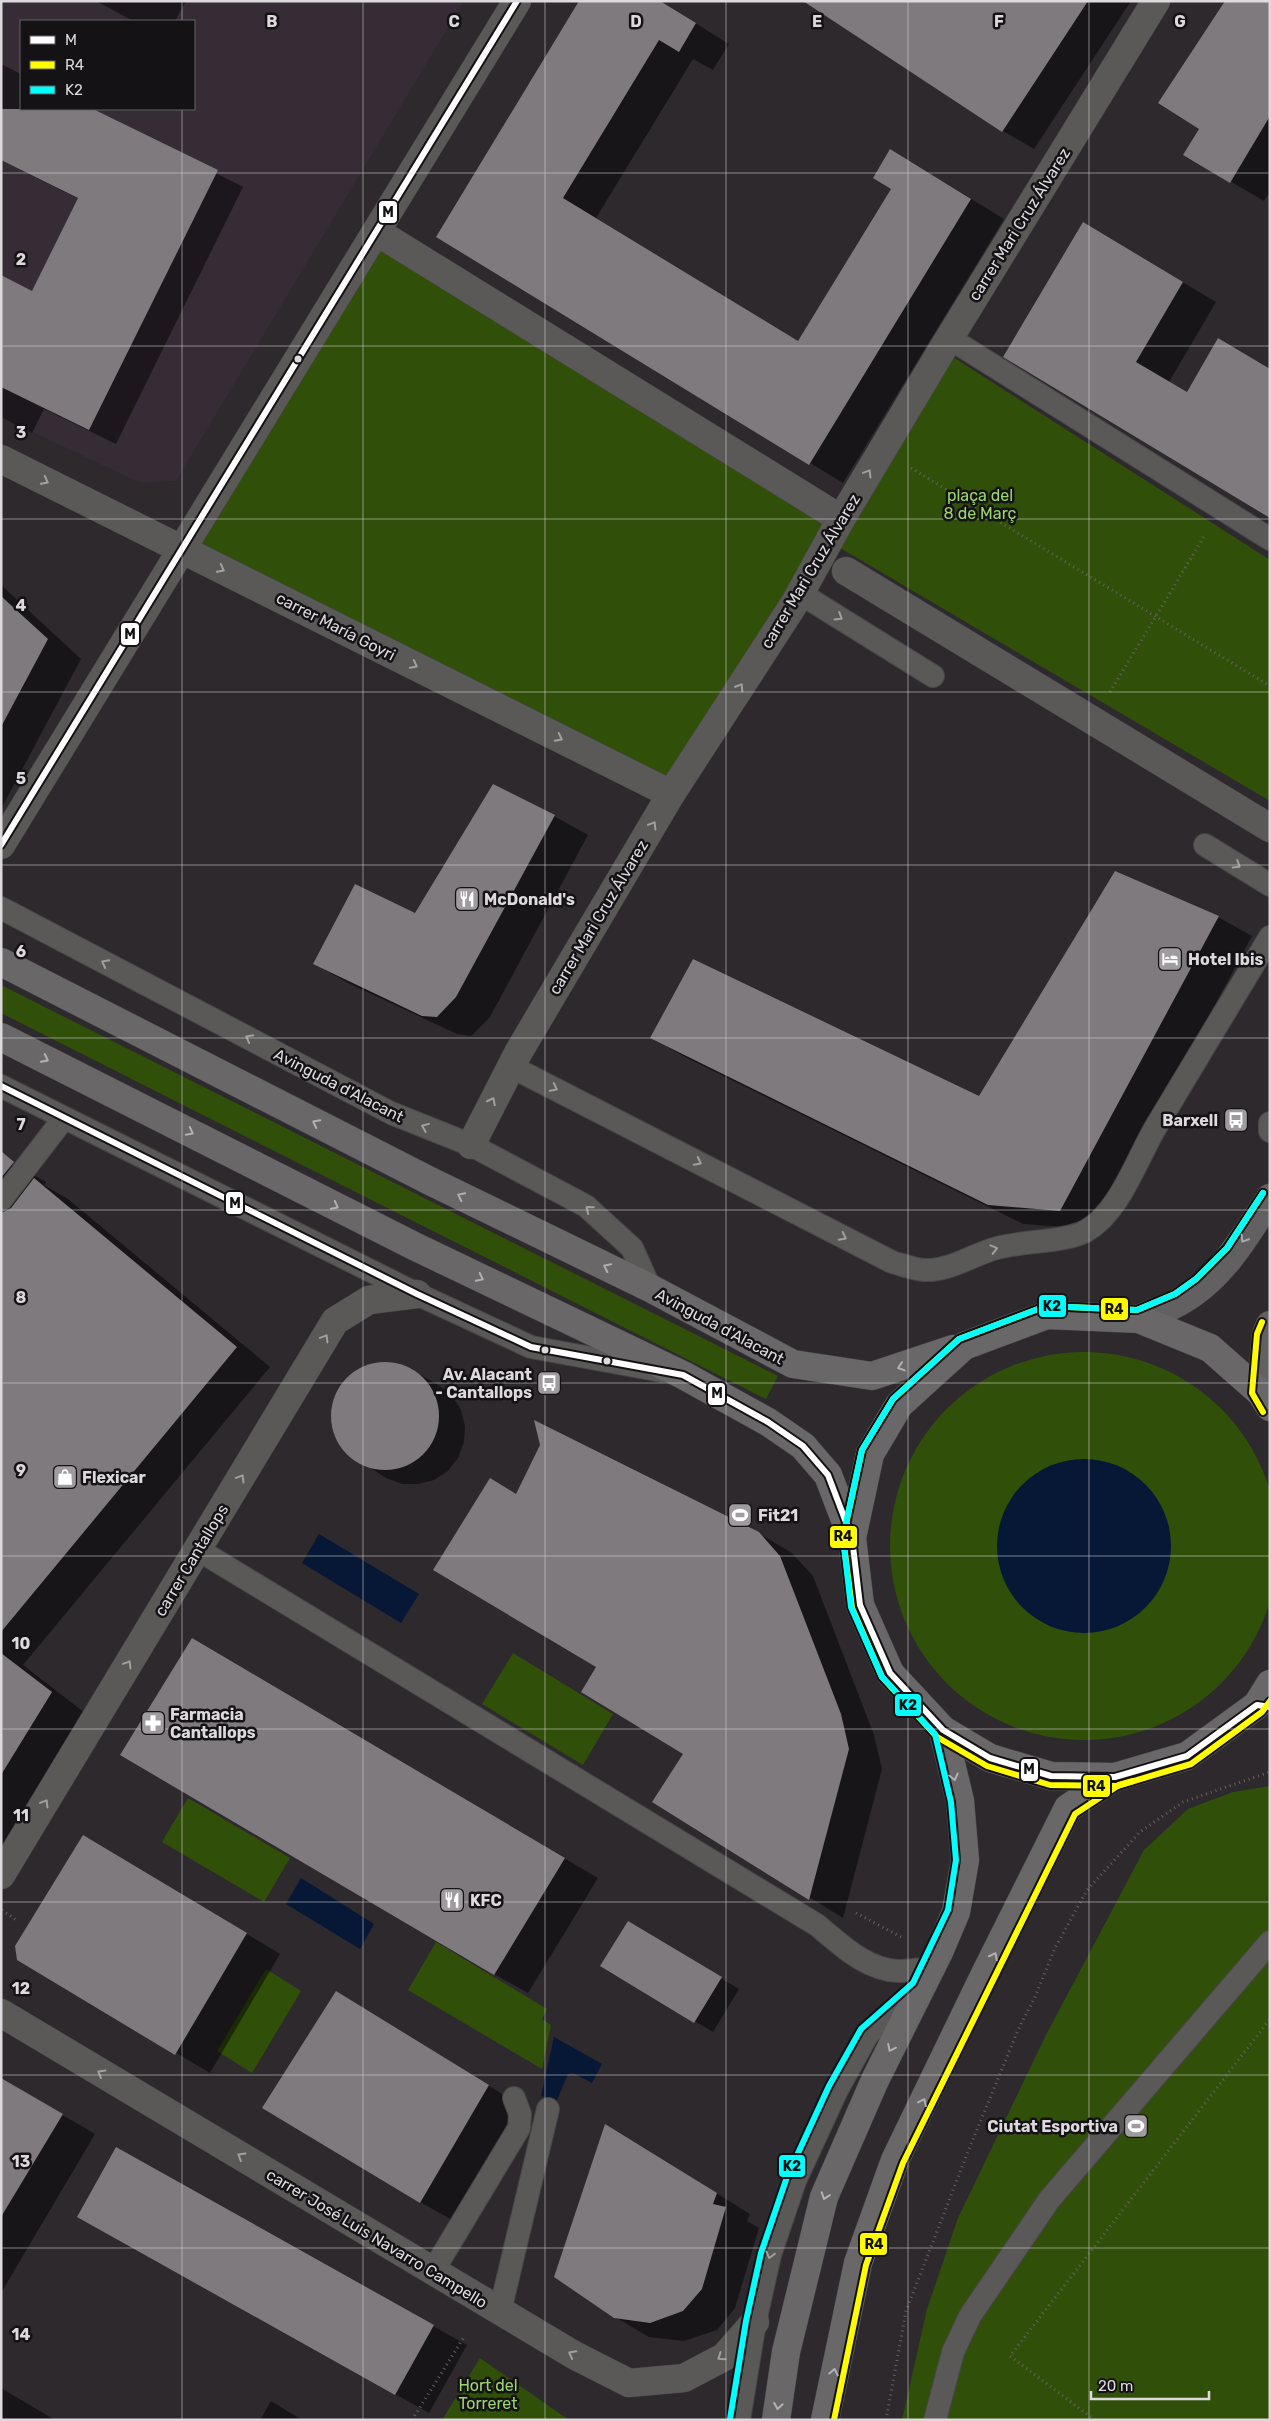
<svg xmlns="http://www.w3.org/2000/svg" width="1271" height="2421" font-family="Rubik,sans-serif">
  <rect width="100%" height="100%" fill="#2d292d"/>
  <!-- built -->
  <path fill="#352c36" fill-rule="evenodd" d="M1,1h463l-288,480 -36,2 -139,-66zM21,21h173v88h-173z"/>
  <!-- green -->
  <g fill="#30500a">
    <path d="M377,232l464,287 101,-169 328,210v241l-440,-259 -159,252 -488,-244z"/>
    <path d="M1,985l777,391 -12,23 -765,-386z"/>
    <circle cx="1084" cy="1546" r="194"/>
    <path d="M513,1653l100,61 -30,51 -101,-61z"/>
    <path d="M1270,1786v634h-368l25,-111 31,-91 88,-183 98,-185 44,-41 45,-17z"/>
    <path d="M188,1798l102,60 -26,44 -102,-60z"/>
    <path d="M436,1942l111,67 -5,10 9,6 -9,44 -134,-79z"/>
    <path d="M266,1969l35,22 -49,82 -35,-22z"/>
    <path d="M480,2358l89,62h-127z"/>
  </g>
  <!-- water -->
  <g fill="#061835">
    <circle cx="1084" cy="1546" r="87"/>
    <path d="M319,1534l100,60 -18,29 -99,-60z"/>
    <path d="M301,1878l73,46 -14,25 -74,-45z"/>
    <path d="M554,2037l48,27 -10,19 -19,-10 -5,1 -11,26 -16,-4z"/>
  </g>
  <!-- shadow -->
  <g fill="#0007">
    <path d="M96,1h90l-11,20h-42z"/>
    <path d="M660,1l69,43 -16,26 -20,-11 -97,159 203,124 125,-172 80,49 -161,264 -406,-247z"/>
    <path d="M805,1h326l-97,148 -31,-18z"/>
    <path d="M1270,1v191l-6,9 -79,-46z"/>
    <path d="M1,64l20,10v35h70l152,78 -127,257 -72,-35 -12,24 -31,-16v-140l32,16 46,-94 -78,-39z"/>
    <path d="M1117,243l99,59 -47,80 -74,30z"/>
    <path d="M1,585l80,74 -80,150z"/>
    <path d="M554,816l34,19 -98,182 -19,19 -14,-2 -109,-51 -33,-19 100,-49z"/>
    <path d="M1218,917l34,19 -158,293 -71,-5 -338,-167 -33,-19 327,60z"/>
    <path d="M1,1157l45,25 -2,3 24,14 202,168 -247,298 62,48 -84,135z"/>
    <path d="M391,1362l17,6 27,15 16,11 10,16 4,16 -1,16 -6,16 -10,13 -14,9 -16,4h-16l-16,-6 -40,-26 -10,-16 -5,-17 3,-19 8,-17 13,-12 17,-7z"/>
    <path d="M517,1495l241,38 34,20 21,23 61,159 8,34 -39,149 -189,-117 31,-48 -87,-87z"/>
    <path d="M226,1660l372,218 -70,115 -34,-19z"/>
    <path d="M117,1856l163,98 -70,119 -191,-114z"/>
    <path d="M646,1933l93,56 -26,43 -112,-66z"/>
    <path d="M336,1992l186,114 -68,115 -34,-19z"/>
    <path d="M1,2079l94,55 -94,159z"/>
    <path d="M639,2145l111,69 -3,7 12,7 -24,80 -18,22 -33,11 -35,-4 -34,-20z"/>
    <path d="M116,2149l351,196 -38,68 -317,-177z"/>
    <path d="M1,2388l54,32h-54z"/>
    <path d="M271,2401l31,19h-42z"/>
  </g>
  <!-- building -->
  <g fill="#7e7a7d">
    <path d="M579,1h81l36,22 -17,29 -20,-12 -96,158 235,143 93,-152 -18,-11 17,-29 81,50 -162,266 -373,-228z"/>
    <path d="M803,1h285l-86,131z"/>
    <path d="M1225,1h45v115l-40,67 -47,-28 16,-26 -41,-26z"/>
    <path d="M1,109h92l125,61 -129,260 -88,-43v-112l31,16 46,-93 -77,-38z"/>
    <path d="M1083,222l100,60 -47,80 51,30 31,-54 52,31v149l-267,-161z"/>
    <path d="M1,596l47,43 -47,88z"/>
    <path d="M493,784l62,31 -99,182 -19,20 -15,-1 -109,-52 42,-80 60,29z"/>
    <path d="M1115,871l104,45 -159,295 -72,-6 -338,-167 43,-79 286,137z"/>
    <path d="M1,1151l13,11 -13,16z"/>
    <path d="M34,1178l203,169 -236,285v-419l10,-5z"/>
    <circle cx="385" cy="1416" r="54"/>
    <path d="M534,1420l225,112 21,24 61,158 8,35 -40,151 -157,-98 31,-48 -102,-62 15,-25 -163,-97 57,-92 26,16 24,-49z"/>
    <path d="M192,1638l373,220 -71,117 -374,-220z"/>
    <path d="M1,1653l51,39 -51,83z"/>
    <path d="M83,1835l164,98 -72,122 -158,-95 -2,-14z"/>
    <path d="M628,1921l94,56 -28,46 -94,-57z"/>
    <path d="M336,1991l153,94 -69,118 -158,-95z"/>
    <path d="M1,2078l62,36 -62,103z"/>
    <path d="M605,2124l112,69 -4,11 13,3 -24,82 -19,22 -33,12 -36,-5 -60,-41z"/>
    <path d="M116,2147l318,178 -39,70 -318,-178z"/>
  </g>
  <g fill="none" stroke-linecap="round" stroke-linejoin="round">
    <defs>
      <g id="lane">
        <path d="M949,338l321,201"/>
        <path d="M796,601l10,-4 127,79"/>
        <path d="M1205,845l65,40"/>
        <path d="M1,908l390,205 80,32 115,61 46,42 18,40"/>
        <path d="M510,1066l382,196c11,3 23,8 33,8 25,1 49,-16 72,-22 24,-7 70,-6 89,-17 34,-19 51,-73 71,-106 37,-62 75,-125 113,-188"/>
        <path d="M1,1086l416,208 114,53 131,24"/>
        <path d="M1270,1123v8"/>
        <path d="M1,1200l63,-82"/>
        <path d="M197,1549l620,376c23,19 49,45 81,46 10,0 21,-2 32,-2"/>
        <path d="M433,2271l86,-143 1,-14 -6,-16"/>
        <path d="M500,2311l48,-202"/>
        <path d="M739,2420l16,-98 15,-67 25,-74 42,-91 31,-56 48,-42"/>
        <path d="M935,2420l18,-68 17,-36 79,-116 221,-258"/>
      </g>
      <g id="street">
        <path d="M377,232l464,287"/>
        <path d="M1,459l670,335"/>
        <path d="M846,571l424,257"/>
        <path d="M1,845l516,-844"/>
        <path d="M471,1145l47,-92 153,-259 125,-193 45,-82 101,-169 214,-349"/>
        <path d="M1,1875l334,-554 34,-21 48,-6"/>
        <path d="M1,2013l573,342 55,28 55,-5 40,-21 31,-35"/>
      </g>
      <g id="primary">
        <path d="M1139,1319c13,-6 28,-10 40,-17 42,-23 66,-65 91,-104"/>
        <path d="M1261,1393l5,-58 4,-10"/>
      </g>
      <g id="highway">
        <path d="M1,962l429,219 220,107 143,76 79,12 81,-27"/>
        <path d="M1,1037l413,209 269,129 85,47 35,24 25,29 24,63"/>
        <path d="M1270,1407l-9,-14 -51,-45 -71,-29 -92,-4 -83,31 -65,59 -29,49 -18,84 8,67 30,68 53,57 47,28 61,18 64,1 72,-21 70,-51 13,-21"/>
        <path d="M776,2420l10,-68 38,-155 51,-117 64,-128 17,-40 9,-52 -5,-59 -17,-71"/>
        <path d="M825,2420l33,-157 37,-103 89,-184 84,-168 47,-31"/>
      </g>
    </defs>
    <!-- lane casing -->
    <use href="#lane" stroke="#484648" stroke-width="24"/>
    <!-- street casing -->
    <use href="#street" stroke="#484648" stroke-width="29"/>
    <!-- primary casing -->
    <use href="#primary" stroke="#484648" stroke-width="29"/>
    <!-- highway casing -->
    <use href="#highway" stroke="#484648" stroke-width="29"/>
    <!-- path -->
    <g stroke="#646263" stroke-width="3" stroke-dasharray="1 4" stroke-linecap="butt">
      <path d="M911,468l359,218"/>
      <path d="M1110,692l95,-157"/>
      <path d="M2,1910l14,10"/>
      <path d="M856,1913l47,25"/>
      <path d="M412,2420l52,-83"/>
      <path d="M886,2420l20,-109 63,-162 49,-119 17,-33 20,-49 32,-58 53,-58 43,-30 87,-30"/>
      <path d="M1095,2420l-85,-64 260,-337"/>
    </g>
    <!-- lane -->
    <use href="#lane" stroke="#5a5958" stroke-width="22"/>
    <!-- street -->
    <use href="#street" stroke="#5a5958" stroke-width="28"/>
    <!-- primary -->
    <use href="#primary" stroke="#636061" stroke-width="28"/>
    <!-- highway -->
    <use href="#highway" stroke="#696768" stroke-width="28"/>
    <defs>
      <g id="bus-1">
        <path d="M1,845l516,-844"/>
        <path d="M1,1086l416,208 114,53 152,28 85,47 35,24 25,29 24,63 8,67 30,68 53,57 47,28 61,18 64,1 72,-21 70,-51 13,2"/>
      </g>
      <g id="bus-2">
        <path d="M1263,1193l-36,55 -31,31 -21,15 -38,16 -91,-4 -87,33 -66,60 -31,51 -19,88 9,70 30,69 55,60 50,29 63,19 67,1 74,-22 71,-52 8,-11"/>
        <path d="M1262,1322l-5,12 -5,59 11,19"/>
        <path d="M834,2420l32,-155 37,-102 172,-349 44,-29 14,-4"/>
      </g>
      <path id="bus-3" d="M730,2419l16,-98 15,-68 26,-76 42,-91 32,-57 52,-46 35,-73 8,-50 -5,-58 -16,-68 -53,-57 -31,-70 -8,-70 19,-87 31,-51 66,-60 87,-33 91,4 38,-16 21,-15 31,-31 36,-55"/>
    </defs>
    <!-- bus-1 casing -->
    <use href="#bus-1" stroke="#151215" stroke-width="10"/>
    <!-- bus-2 casing -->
    <use href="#bus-2" stroke="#151215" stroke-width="10"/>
    <!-- bus-3 casing -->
    <use href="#bus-3" stroke="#151215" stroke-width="10"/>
    <!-- bus-1 -->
    <use href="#bus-1" stroke="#fff" stroke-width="6"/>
    <!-- bus-2 -->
    <use href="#bus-2" stroke="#fffb01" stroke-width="6"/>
    <!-- bus-3 -->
    <use href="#bus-3" stroke="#00fffd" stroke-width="6"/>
  </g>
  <!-- one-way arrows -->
  <defs><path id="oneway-chevron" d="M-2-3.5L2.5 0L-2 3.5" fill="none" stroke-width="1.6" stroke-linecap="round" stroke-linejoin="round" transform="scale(1.25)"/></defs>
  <g stroke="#a29fa1">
    <use href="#oneway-chevron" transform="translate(868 473) rotate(-59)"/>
    <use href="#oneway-chevron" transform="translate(45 481) rotate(27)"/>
    <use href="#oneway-chevron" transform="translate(221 569) rotate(27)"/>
    <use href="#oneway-chevron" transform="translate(839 617) rotate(32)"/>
    <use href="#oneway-chevron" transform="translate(414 665) rotate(27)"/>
    <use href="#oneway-chevron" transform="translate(740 687) rotate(-57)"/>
    <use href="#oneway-chevron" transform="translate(559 738) rotate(27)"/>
    <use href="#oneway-chevron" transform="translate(653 825) rotate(-59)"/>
    <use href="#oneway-chevron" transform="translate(1237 865) rotate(32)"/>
    <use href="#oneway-chevron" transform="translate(105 963) rotate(-152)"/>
    <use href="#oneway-chevron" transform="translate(249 1038) rotate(-152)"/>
    <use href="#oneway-chevron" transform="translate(554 1088) rotate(27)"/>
    <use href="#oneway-chevron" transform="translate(492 1101) rotate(-63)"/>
    <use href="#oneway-chevron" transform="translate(425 1127) rotate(-158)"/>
    <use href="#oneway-chevron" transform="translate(698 1162) rotate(27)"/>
    <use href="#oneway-chevron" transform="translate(589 1209) rotate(-140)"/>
    <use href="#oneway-chevron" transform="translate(843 1237) rotate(27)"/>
    <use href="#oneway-chevron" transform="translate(994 1249) rotate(-15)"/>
    <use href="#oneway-chevron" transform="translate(325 1338) rotate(-59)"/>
    <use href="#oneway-chevron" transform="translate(241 1478) rotate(-59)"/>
    <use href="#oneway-chevron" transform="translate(128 1664) rotate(-59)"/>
    <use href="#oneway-chevron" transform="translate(45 1803) rotate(-59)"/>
    <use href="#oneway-chevron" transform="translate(101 2073) rotate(-149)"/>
    <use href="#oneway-chevron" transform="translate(241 2156) rotate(-149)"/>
    <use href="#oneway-chevron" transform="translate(770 2255) rotate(105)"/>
    <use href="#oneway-chevron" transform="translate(572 2354) rotate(-152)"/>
    <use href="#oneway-chevron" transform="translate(721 2357) rotate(145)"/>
  </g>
  <g stroke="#b4b1b4">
    <use href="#oneway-chevron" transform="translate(45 1059) rotate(27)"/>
    <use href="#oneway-chevron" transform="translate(316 1123) rotate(-153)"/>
    <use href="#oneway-chevron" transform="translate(190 1132) rotate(27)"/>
    <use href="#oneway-chevron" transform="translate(461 1196) rotate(-154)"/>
    <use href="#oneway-chevron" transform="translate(335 1206) rotate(27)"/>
    <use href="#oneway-chevron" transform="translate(607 1267) rotate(-154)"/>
    <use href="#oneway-chevron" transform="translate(480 1278) rotate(26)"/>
    <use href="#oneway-chevron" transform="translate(901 1367) rotate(162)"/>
    <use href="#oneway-chevron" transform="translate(954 1777) rotate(77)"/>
    <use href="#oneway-chevron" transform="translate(994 1956) rotate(-63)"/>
    <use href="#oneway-chevron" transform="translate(891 2048) rotate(116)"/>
    <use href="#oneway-chevron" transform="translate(923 2102) rotate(-64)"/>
    <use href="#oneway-chevron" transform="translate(825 2196) rotate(109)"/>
    <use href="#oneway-chevron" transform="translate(834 2372) rotate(-78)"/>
    <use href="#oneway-chevron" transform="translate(778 2406) rotate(99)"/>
  </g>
  <use stroke="#aca9ab" href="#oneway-chevron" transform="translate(1244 1239) rotate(122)"/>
  <!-- grid -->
  <path fill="none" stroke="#ddd9dd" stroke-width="1" stroke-opacity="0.55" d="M182,1v20M363,1v2419M545,1v2419M726,1v2419M908,1v2419M1089,1v2419M182,109v2311M1,173h1269M1,346h1269M1,519h1269M1,692h1269M1,865h1269M1,1038h1269M1,1210h1269M1,1383h1269M1,1556h1269M1,1729h1269M1,1902h1269M1,2075h1269M1,2248h1269"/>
  <!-- icons -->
  <defs>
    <symbol id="restaurant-square" viewBox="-11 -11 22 22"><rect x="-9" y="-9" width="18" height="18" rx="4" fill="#9f9b9f" stroke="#151215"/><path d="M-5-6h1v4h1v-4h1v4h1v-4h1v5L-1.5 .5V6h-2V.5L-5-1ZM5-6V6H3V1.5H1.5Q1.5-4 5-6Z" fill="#fff"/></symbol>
    <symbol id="hotel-square" viewBox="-11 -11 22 22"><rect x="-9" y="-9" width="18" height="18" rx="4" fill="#9f9b9f" stroke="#151215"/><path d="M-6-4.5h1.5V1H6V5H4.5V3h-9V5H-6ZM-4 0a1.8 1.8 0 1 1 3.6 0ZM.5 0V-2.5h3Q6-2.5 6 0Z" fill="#fff"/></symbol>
    <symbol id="bus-square" viewBox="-11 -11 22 22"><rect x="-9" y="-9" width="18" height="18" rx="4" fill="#9f9b9f" stroke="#151215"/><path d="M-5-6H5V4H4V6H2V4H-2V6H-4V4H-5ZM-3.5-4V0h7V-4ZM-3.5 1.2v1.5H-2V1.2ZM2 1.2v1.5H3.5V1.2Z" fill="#fff"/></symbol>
    <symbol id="shop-square" viewBox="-11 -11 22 22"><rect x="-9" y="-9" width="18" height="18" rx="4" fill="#9f9b9f" stroke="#151215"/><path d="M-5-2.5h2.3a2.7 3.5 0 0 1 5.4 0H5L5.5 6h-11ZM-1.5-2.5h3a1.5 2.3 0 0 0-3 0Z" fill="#fff"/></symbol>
    <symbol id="stadium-square" viewBox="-11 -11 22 22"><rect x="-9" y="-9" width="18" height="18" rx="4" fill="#9f9b9f" stroke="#151215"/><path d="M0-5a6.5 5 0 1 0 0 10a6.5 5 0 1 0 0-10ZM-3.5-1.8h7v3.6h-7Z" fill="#fff"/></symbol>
    <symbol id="pharmacy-square" viewBox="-11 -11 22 22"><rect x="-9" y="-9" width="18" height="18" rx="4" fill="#9f9b9f" stroke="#151215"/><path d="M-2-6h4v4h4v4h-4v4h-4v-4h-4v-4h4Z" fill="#fff"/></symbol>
  </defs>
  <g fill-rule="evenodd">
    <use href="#restaurant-square" x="453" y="885" width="28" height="28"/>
    <use href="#hotel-square" x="1156" y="945" width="28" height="28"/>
    <use href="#bus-square" x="1222" y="1106" width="28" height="28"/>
    <use href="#bus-square" x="535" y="1369" width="28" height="28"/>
    <use href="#shop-square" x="51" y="1463" width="28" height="28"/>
    <use href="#stadium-square" x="726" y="1501" width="28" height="28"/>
    <use href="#pharmacy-square" x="139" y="1709" width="28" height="28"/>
    <use href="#restaurant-square" x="438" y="1886" width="28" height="28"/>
    <use href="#stadium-square" x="1122" y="2112" width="28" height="28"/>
  </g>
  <!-- markers -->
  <g fill="#ddd9dd" stroke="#151215" stroke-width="2">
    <circle cx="298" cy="359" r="4.5"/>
    <circle cx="545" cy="1350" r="4.5"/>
    <circle cx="607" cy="1361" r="4.5"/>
  </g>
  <g text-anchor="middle" stroke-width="5" stroke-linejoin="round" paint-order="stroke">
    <!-- street labels -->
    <g font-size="16" fill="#ddd9dd" stroke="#151215">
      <text transform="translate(1019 224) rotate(-58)" y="6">carrer Mari Cruz Álvarez</text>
      <text transform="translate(810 571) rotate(-59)" y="6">carrer Mari Cruz Álvarez</text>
      <text transform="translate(336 626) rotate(27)" y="6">carrer María Goyri</text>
      <text transform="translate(598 917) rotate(-59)" y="6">carrer Mari Cruz Álvarez</text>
      <text transform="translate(339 1085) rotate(27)" y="6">Avinguda d'Alacant</text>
      <text transform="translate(720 1326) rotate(28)" y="6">Avinguda d'Alacant</text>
      <text transform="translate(191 1560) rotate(-59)" y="6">carrer Cantallops</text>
      <text transform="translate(377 2238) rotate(31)" y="6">carrer José Luis Navarro Campello</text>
    </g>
    <!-- park labels -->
    <g font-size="16" fill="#9bd56f" stroke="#151215">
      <text x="980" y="501">plaça del<tspan x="980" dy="18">8 de Març</tspan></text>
      <text x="488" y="2391">Hort del<tspan x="488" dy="18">Torreret</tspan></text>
    </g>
    <!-- poi labels -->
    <g font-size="16" font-weight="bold" fill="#ddd9dd" stroke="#151215" text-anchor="start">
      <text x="484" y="905">McDonald's</text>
      <text x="1188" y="965">Hotel Ibis</text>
      <text x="1218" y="1126" text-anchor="end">Barxell</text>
      <text x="532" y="1380" text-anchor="end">Av. Alacant<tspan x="532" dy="18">- Cantallops</tspan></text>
      <text x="82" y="1483">Flexicar</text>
      <text x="758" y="1521">Fit21</text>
      <text x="170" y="1720">Farmacia<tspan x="170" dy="18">Cantallops</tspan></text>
      <text x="470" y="1906">KFC</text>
      <text x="1118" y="2132" text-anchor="end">Ciutat Esportiva</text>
    </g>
  </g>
  <g font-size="16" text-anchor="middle" font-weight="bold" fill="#ddd9dd" stroke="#151215" stroke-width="5" stroke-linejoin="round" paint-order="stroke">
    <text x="272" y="27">B</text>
    <text x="454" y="27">C</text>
    <text x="636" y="27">D</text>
    <text x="817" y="27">E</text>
    <text x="999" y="27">F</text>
    <text x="1180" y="27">G</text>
    <text x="21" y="265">2</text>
    <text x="21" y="438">3</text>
    <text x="21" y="611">4</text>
    <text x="21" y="784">5</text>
    <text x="21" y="957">6</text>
    <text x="21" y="1130">7</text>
    <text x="21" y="1303">8</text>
    <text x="21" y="1476">9</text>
    <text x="21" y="1649">10</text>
    <text x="21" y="1821">11</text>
    <text x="21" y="1994">12</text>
    <text x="21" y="2167">13</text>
    <text x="21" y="2340">14</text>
  </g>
  <g stroke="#151215" stroke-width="2">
    <rect x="378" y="200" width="20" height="24" rx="5" fill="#fff"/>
    <rect x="120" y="622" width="20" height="24" rx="5" fill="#fff"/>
    <rect x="225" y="1191" width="19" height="24" rx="5" fill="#fff"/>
    <rect x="1038" y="1294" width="29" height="24" rx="5" fill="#00fffd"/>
    <rect x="1100" y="1297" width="29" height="24" rx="5" fill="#fffb01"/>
    <rect x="707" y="1382" width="19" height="24" rx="5" fill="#fff"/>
    <rect x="829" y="1525" width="29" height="24" rx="5" fill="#fffb01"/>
    <rect x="894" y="1693" width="28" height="24" rx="5" fill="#00fffd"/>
    <rect x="1020" y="1758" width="19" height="24" rx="5" fill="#fff"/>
    <rect x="1082" y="1774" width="29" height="24" rx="5" fill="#fffb01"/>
    <rect x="778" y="2154" width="28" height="24" rx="5" fill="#00fffd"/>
    <rect x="859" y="2232" width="29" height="24" rx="5" fill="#fffb01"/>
  </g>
  <g font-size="14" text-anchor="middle" font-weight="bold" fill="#111">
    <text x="388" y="217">M</text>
    <text x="130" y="639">M</text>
    <text x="235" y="1208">M</text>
    <text x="1052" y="1311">K2</text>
    <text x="1114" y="1314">R4</text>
    <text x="717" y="1398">M</text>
    <text x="843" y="1541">R4</text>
    <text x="908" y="1710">K2</text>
    <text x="1029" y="1774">M</text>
    <text x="1096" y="1791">R4</text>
    <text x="792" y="2171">K2</text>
    <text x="874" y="2249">R4</text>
  </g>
  <!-- border -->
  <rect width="1271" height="2421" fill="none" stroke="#ddd9dd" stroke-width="5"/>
  <!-- legend -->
  <rect x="20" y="20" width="175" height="90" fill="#151215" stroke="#656265"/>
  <rect x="30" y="36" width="25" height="8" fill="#ffffff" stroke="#656265"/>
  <text x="65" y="45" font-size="15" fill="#ddd9dd">M</text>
  <rect x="30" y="61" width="25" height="8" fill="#fffb01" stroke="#656265"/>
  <text x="65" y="70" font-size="15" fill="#ddd9dd">R4</text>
  <rect x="30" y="86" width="25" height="8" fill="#00fffd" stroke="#656265"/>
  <text x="65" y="95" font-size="15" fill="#ddd9dd">K2</text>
  <!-- scale -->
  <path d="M1091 2391v8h118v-8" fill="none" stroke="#ddd9dd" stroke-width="2.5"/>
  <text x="1098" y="2391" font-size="15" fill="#ddd9dd" stroke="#151215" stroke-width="4" paint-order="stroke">20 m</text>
</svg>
